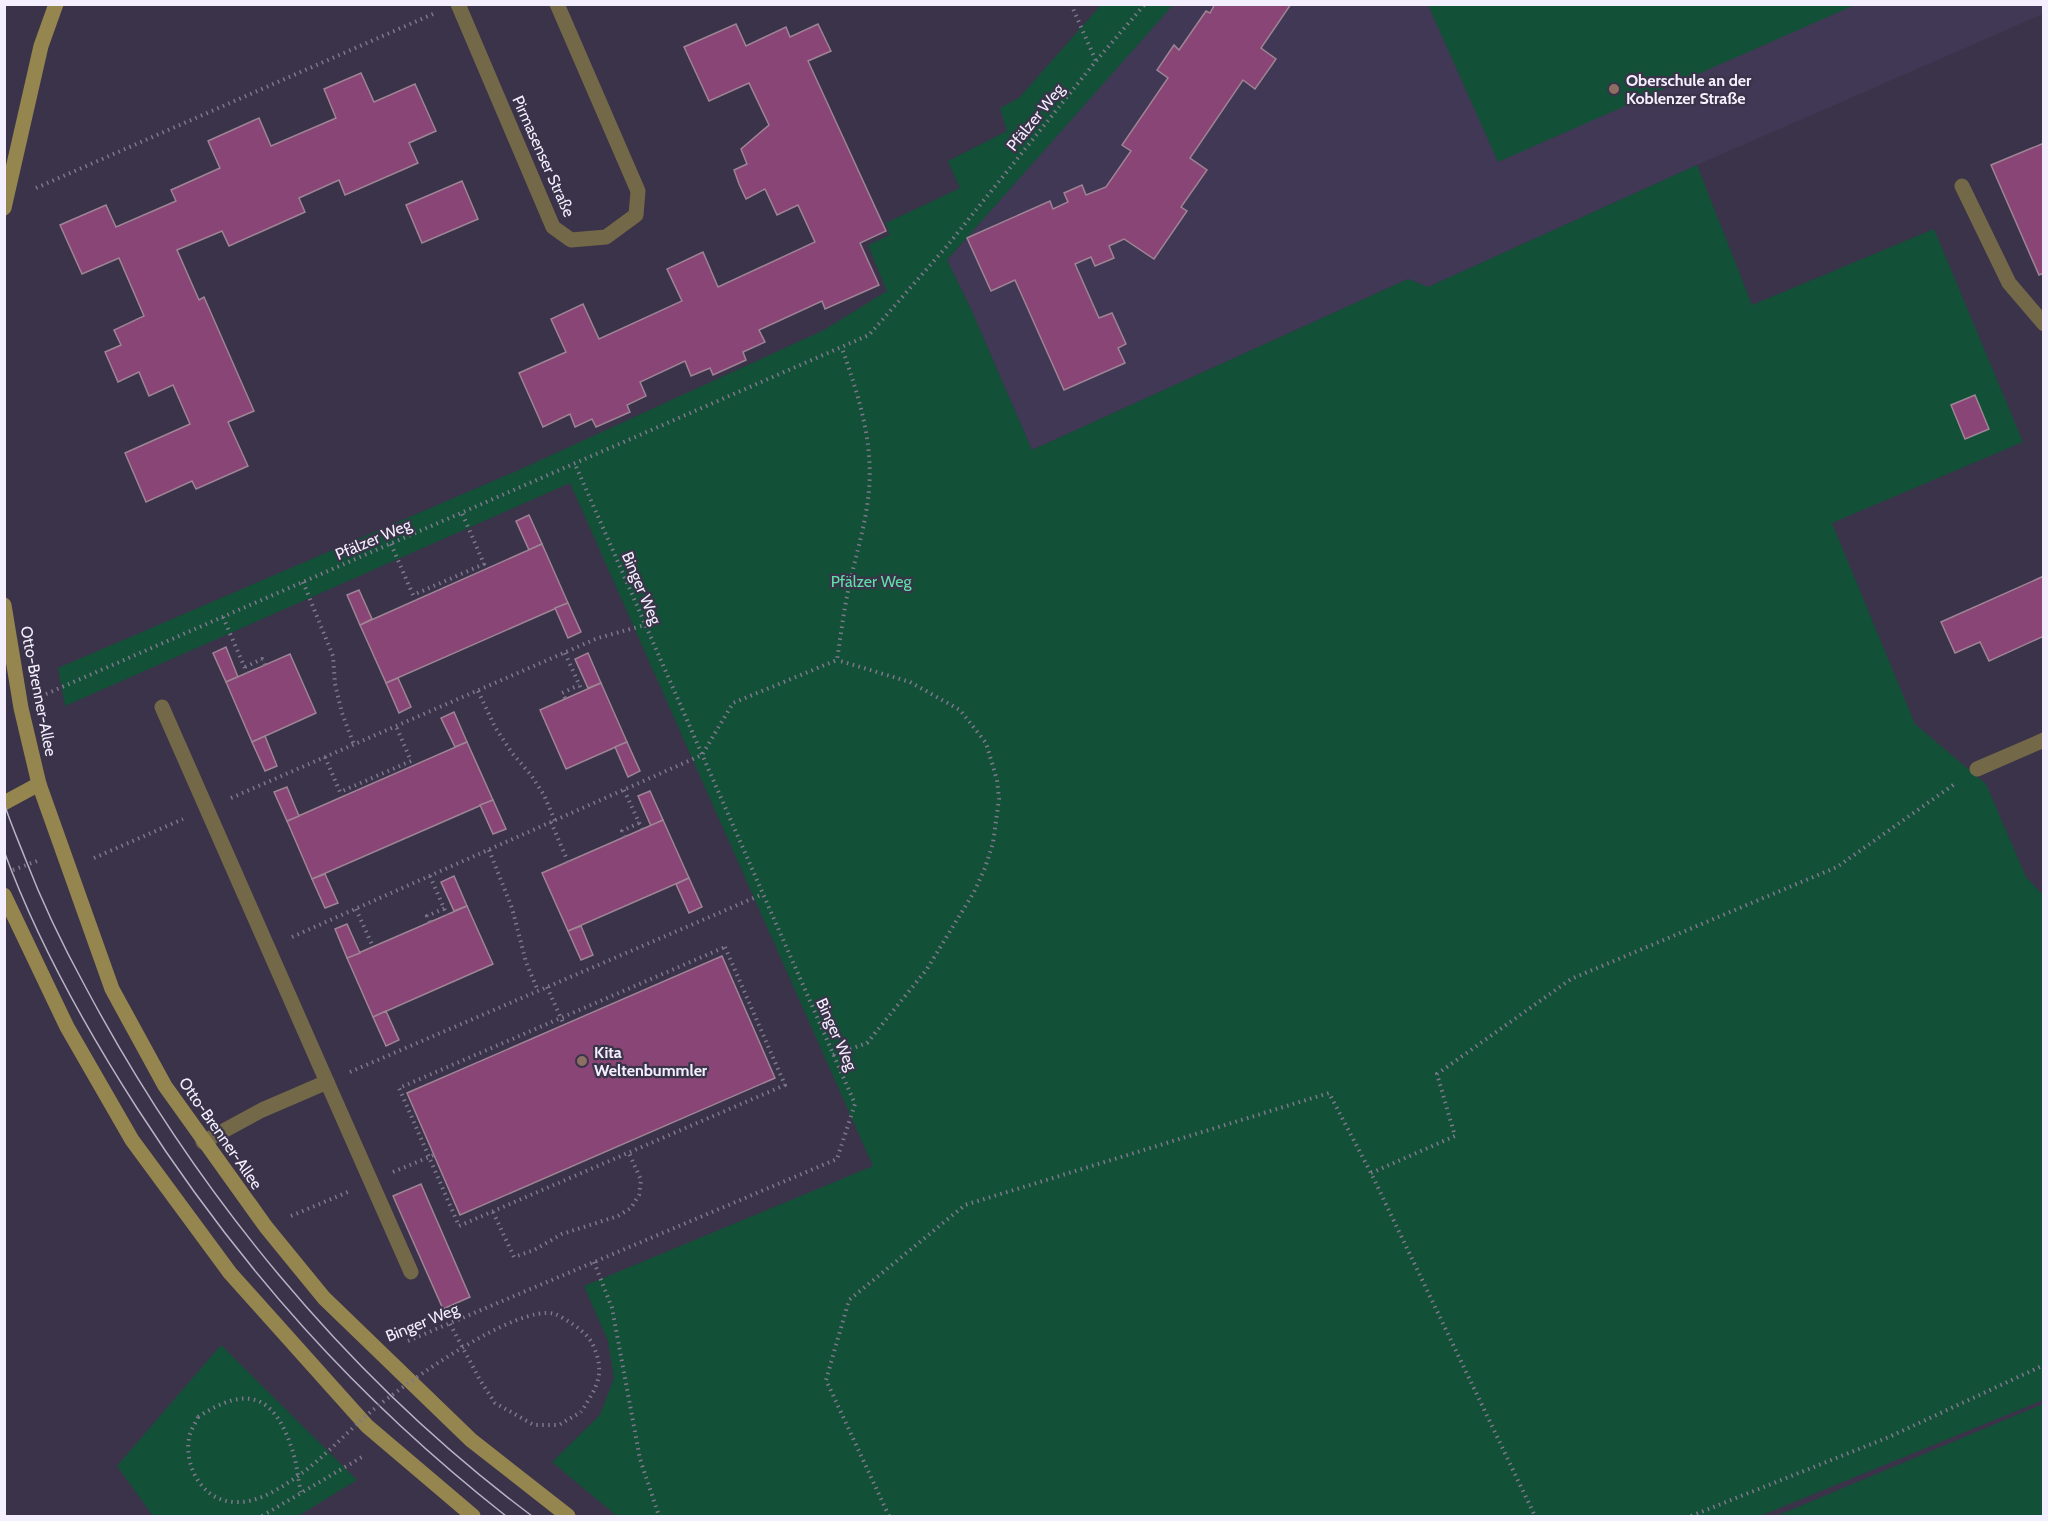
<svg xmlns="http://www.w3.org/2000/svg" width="2048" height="1521" font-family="Cabin,sans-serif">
  <rect width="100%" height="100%" fill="#3a3349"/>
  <!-- built -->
  <path fill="#413855" d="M1172,5h871v9l-346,151 -269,122 -20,-8 -376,171 -61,-141 -24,-49z"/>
  <!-- green -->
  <g fill="#135038">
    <path d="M1101,5h72l-226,255 24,49 61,141 376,-171 20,8 269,-122 55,140 182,-76 89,213 -191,81 83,201 71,60 40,93 17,18v505l-283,116h-1143l-65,-54 48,-47 14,-37 -6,-37 -24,-55 289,-120 -303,-683 -505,223 -7,-38 461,-198 305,-140 63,-39 -19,-46 22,-10 -4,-12 74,-35 -12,-27 59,-30 -7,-23 19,-10z"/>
    <path d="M1428,5h427l-357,157z"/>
    <path d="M221,1345l136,135 -59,36h-145l-36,-50z"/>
    <path d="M2043,1404v112h-266z"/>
  </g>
  <!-- building -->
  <g fill="#894575" stroke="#9e8495" stroke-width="1.5">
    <path d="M1215,4h76l-30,44 15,11 -21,30 -12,-9 -53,78 17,12 -26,37 6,4 -33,48 -30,-20 -15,7 5,12 -19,8 -4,-9 -16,7 24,54 13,-5 14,31 -8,4 7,15 -61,27 -49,-110 -24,11 -24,-53 83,-37 3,8 15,-7 -4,-9 18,-8 4,10 20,-8 25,-36 -9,-6 46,-67 -11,-8 17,-25 5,5 27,-39 4,2z"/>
    <path d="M736,24l10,22 40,-19 4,10 28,-13 13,27 -23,10 78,170 -26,12 19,42 -54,24 -3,-8 -63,29 6,12 -22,10 3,8 -33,15 -3,-7 -19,8 -6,-15 -45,21 6,14 -19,9 3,7 -34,15 -4,-8 -17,8 -5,-13 -27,13 -24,-54 47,-21 -15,-33 32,-15 16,35 83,-38 -15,-32 36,-17 15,35 97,-45 -17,-37 -21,10 -12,-26 -19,10 -7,-15 -5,-14 13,-6 -6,-15 28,-24 -20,-42 -40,18 -25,-54z"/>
    <path d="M361,73l13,29 41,-18 21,47 -27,12 9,20 -73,32 -6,-15 -40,18 6,14 -76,34 -7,-15 -45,19 22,50 5,-3 50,114 -26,11 20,44 -52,23 -4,-8 -46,21 -21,-49 65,-29 -17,-39 -24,11 -10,-24 -21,10 -13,-30 16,-7 -7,-15 30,-14 -25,-58 -37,16 -22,-49 46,-20 10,22 60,-26 -5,-11 49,-22 -12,-27 51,-23 12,28 65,-28 -12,-29z"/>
    <path d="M2044,143v130l-5,2 -48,-110z"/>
    <path d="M462,181l16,38 -56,24 -16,-38z"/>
    <path d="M1975,395l14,34 -24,10 -14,-34z"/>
    <path d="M529,515l13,29 -13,6 -13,-29z"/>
    <path d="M542,544l26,59 -182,80 -26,-58z"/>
    <path d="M2044,576v60l-55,25 -9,-19 -25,11 -14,-31z"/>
    <path d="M359,590l13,29 -12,6 -13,-30z"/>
    <path d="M568,603l13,29 -13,6 -13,-30z"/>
    <path d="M226,647l12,30 -12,5 -13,-29z"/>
    <path d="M588,653l13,30 -13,5 -13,-29z"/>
    <path d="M290,654l26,59 -64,29 -26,-60z"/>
    <path d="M398,678l13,29 -12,6 -13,-30z"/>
    <path d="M601,683l26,59 -61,27 -26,-59z"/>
    <path d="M454,712l13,30 -12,5 -14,-29z"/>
    <path d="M265,736l12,30 -12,5 -13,-29z"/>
    <path d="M467,742l26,58 -181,79 -25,-58z"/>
    <path d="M627,742l13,29 -12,6 -13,-30z"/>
    <path d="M287,787l12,29 -12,5 -13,-29z"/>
    <path d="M650,791l13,29 -12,6 -13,-30z"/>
    <path d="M493,800l13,29 -13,5 -13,-29z"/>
    <path d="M663,820l26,58 -121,53 -26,-58z"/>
    <path d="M325,874l13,29 -13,5 -13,-29z"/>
    <path d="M454,876l13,30 -13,5 -13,-29z"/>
    <path d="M689,878l13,29 -13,6 -13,-29z"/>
    <path d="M467,906l26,58 -120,53 -26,-59z"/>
    <path d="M347,924l13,29 -13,5 -12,-29z"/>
    <path d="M581,926l12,29 -12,5 -13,-29z"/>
    <path d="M722,956l53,122 -315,137 -53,-122z"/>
    <path d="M386,1011l13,29 -13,6 -13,-29z"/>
    <path d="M421,1184l49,113 -27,12 -50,-113z"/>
  </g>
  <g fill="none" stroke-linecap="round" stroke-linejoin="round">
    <!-- path -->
    <g stroke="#7e788c" stroke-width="4" stroke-dasharray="1.5 4.5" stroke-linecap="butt">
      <path d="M1071,4l25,57"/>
      <path d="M36,188l397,-174"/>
      <path d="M391,544l22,51 71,-31 -22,-51"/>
      <path d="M303,582l30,74 2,28 7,29 12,32"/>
      <path d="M223,617l24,56"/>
      <path d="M565,653l17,38"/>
      <path d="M245,667l17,-8 3,6"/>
      <path d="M478,691l17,36 17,26 19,22 13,20 11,26"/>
      <path d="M46,694l823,-359 78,-89 149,-185 49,-57"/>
      <path d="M565,698l-3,-5 17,-8"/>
      <path d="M325,757l15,35 71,-31 -15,-35"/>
      <path d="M624,790l18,39"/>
      <path d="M231,798l367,-160 47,-13"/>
      <path d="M551,822l17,40"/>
      <path d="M625,837l-3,-6 17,-8"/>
      <path d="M489,850l23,58 14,54 12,29"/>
      <path d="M94,858l89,-39"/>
      <path d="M13,870l27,-10"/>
      <path d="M430,876l17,39"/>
      <path d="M356,909l17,38"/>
      <path d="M430,922l-3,-6 18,-8"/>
      <path d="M292,937l410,-182 31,-52 104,-43c4,-26 7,-52 13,-78 10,-44 23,-80 19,-127 -3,-37 -15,-72 -27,-107"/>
      <path d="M725,947l60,138 -326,141 -60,-138z"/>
      <path d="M547,987l17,38"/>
      <path d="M833,1055l34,-12 60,-74 47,-77 11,-24 8,-25 6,-44 -2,-19 -11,-37 -26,-33 -50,-28 -73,-22"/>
      <path d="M350,1072l413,-178"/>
      <path d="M393,1172l41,-17"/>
      <path d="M1371,1173l84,-37 -18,-62 134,-95 266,-112 119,-84"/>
      <path d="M493,1212l21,45 20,-7 28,-16 56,-18 13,-8 8,-13 2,-15 -12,-27"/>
      <path d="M291,1216l57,-24"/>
      <path d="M594,1262l18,46 28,151 19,57"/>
      <path d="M450,1324l30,56 15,23 39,22h25l22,-13"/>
      <path d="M408,1341l429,-182 18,-55 -280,-640"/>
      <path d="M198,1417c50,-33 77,-22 95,35 4,13 5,27 8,40"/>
      <path d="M262,1516l100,-59"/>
      <path d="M889,1516l-63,-136 23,-80 116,-95 364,-112 42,80 164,343"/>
      <path d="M1691,1516l198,-79 155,-72"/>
    </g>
    <!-- lane -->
    <g stroke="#736948" stroke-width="15">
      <path d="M1962,186l47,97 35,41"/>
      <path d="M162,707l165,375 -65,28 -59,32"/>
      <path d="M1977,769l67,-29"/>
      <path d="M327,1082l84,190"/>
    </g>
    <!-- street -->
    <path stroke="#736948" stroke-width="15" d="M458,4l95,223 18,13 35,-3 30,-22 2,-24 -81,-187"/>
    <!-- secondary -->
    <g stroke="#95854e" stroke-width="15">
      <path d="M4,208l37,-162 15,-42"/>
      <path d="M4,605l17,103 18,76 73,205 53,97 101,141 58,71 147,142 97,76"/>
      <path d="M4,803l35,-19"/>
      <path d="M4,895l63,132 65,113 98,133 137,153 106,90"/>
    </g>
    <!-- tram -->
    <g stroke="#b8b3c4" stroke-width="1.5">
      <path d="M4,803c6,19 14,37 21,55 17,44 37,86 60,128 109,205 261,391 447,530"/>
      <path d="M4,851c33,90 81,176 133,257 103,160 219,290 369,408"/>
    </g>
    <!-- path-bridge -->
    <path stroke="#7e788c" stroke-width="4" stroke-dasharray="1.5 4.5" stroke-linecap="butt" d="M198,1417c-3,7 -8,14 -9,21 -5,29 14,64 47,64 18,1 36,-9 50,-18 33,-20 58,-50 87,-74 30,-25 144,-107 182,-96 5,2 11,6 16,9 8,5 18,13 22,22 13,29 4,42 -12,67"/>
  </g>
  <!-- markers -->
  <g fill="#8d6e63" stroke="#3a3349" stroke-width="2">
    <circle cx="1614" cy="89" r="6"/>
    <circle cx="582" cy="1061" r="6"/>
  </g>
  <g text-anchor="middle" stroke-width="4.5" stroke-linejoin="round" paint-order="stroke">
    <!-- poi labels -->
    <g font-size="16" font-weight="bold" fill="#f3effe" stroke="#3a3349" text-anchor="start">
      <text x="1626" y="86">Oberschule an der<tspan x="1626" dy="18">Koblenzer Straße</tspan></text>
      <text x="594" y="1058">Kita<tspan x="594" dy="18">Weltenbummler</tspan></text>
    </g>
    <!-- street labels -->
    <g font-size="16" fill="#f3effe" stroke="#3a3349">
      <text transform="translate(1035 117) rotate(-51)" y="6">Pfälzer Weg</text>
      <text transform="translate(544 156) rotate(66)" y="6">Pirmasenser Straße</text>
      <text transform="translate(373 539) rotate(-23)" y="6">Pfälzer Weg</text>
      <text transform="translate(642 588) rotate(67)" y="6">Binger Weg</text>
      <text transform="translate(39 691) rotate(79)" y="6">Otto-Brenner-Allee</text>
      <text transform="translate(837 1034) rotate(66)" y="6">Binger Weg</text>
      <text transform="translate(221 1133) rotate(55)" y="6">Otto-Brenner-Allee</text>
      <text transform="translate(422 1322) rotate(-22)" y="6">Binger Weg</text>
    </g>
    <!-- park labels -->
    <g font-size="16" fill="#5de1a9" stroke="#3a3349">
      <text x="871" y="587">Pfälzer Weg</text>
    </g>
  </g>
  <!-- border -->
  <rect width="2048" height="1521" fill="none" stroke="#f3effe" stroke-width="12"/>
</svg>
